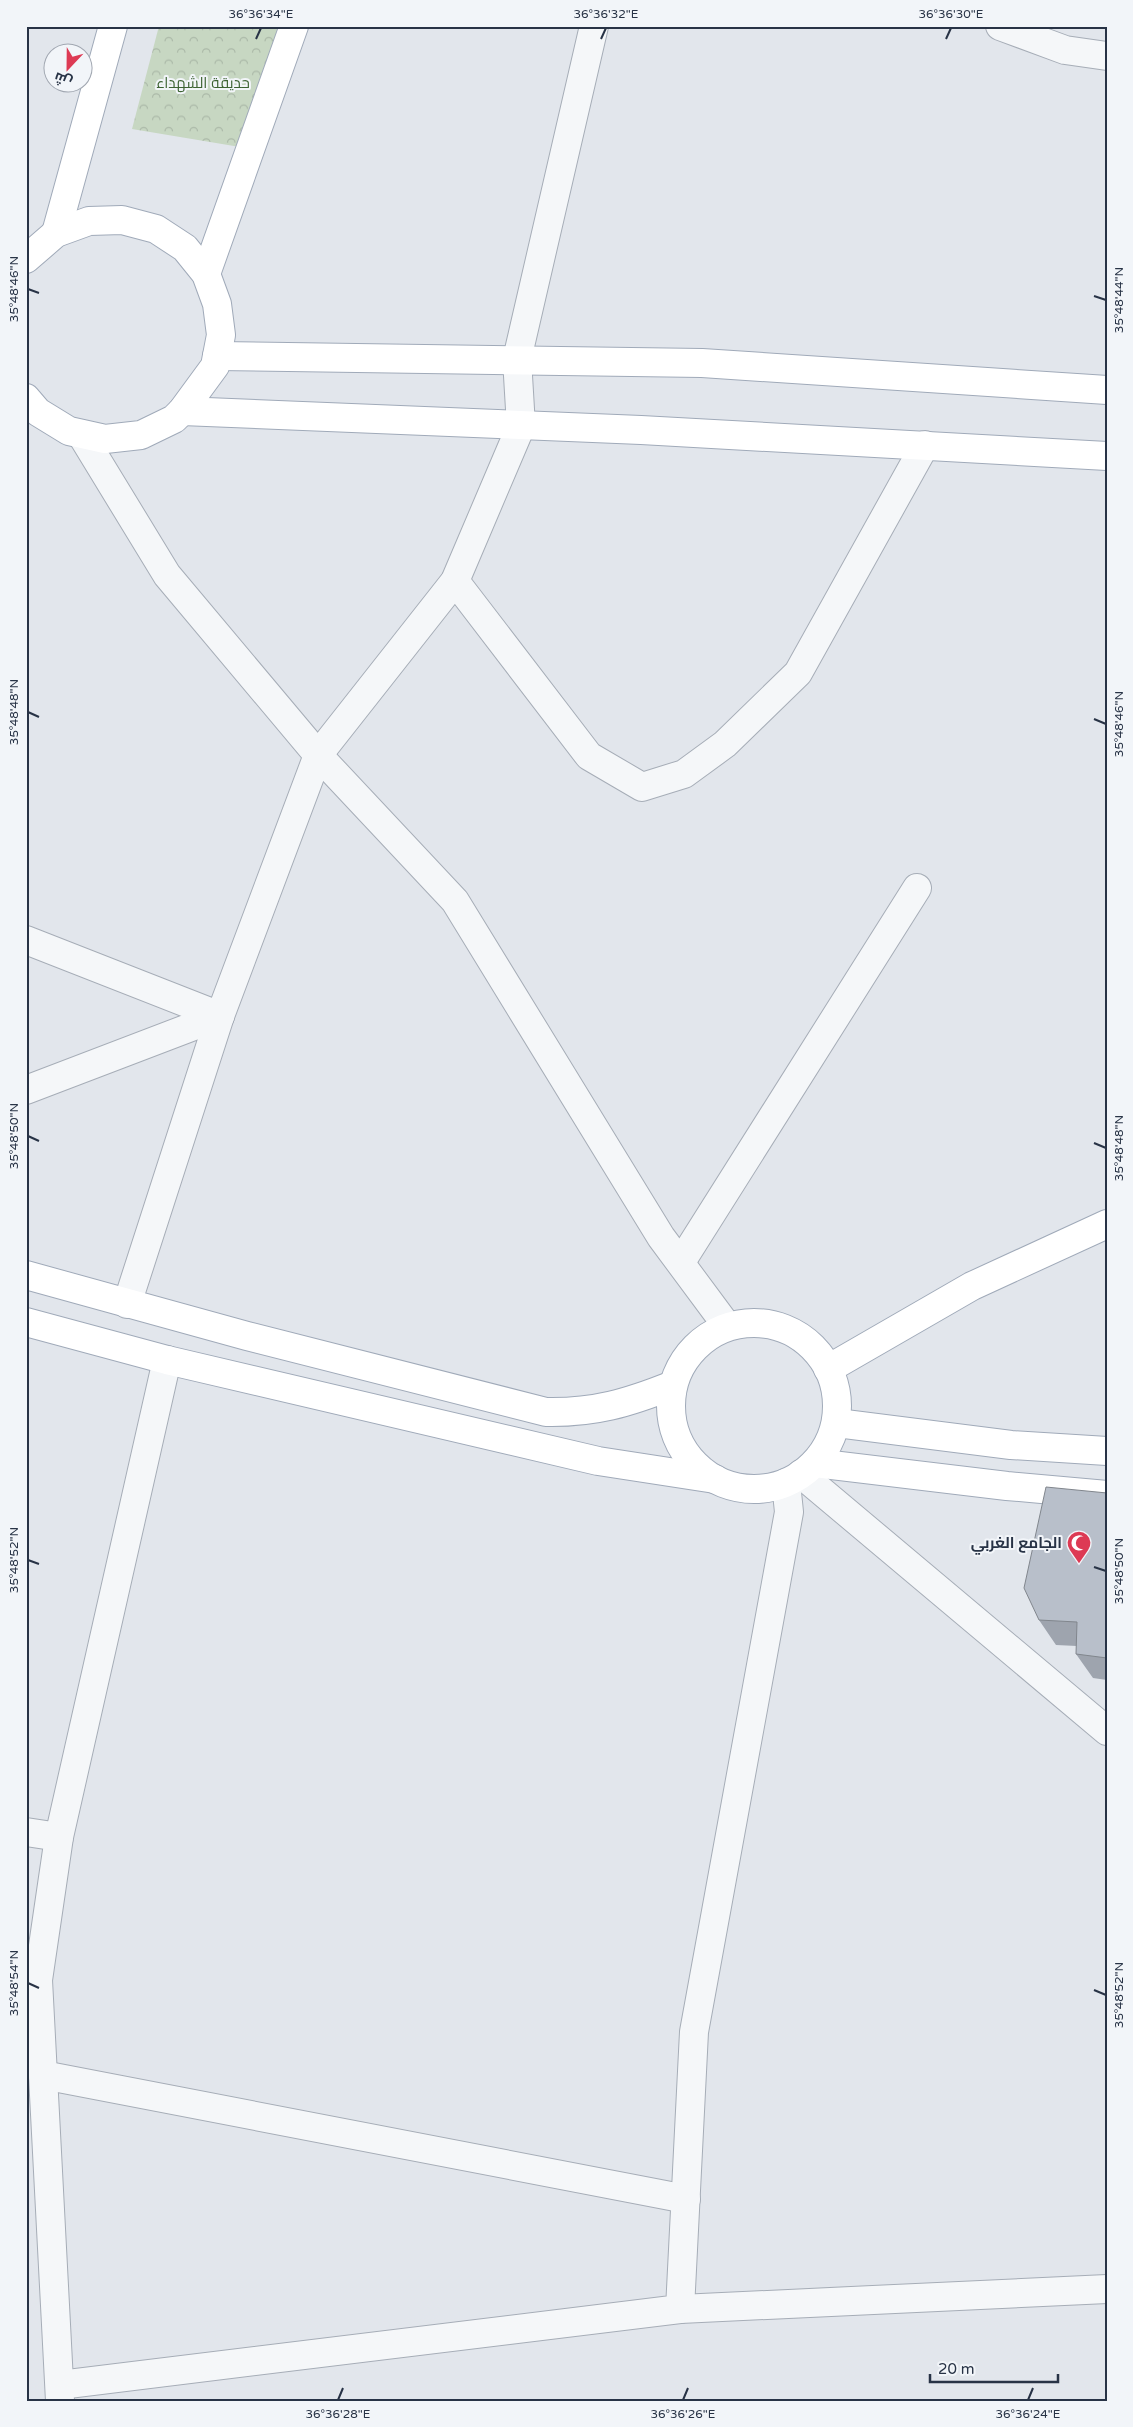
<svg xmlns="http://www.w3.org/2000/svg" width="1133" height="2427" font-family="'Varela Round',Cairo,sans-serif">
  <defs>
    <pattern id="park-crowns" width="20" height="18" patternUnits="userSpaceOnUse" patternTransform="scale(1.25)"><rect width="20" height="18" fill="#c7d7c2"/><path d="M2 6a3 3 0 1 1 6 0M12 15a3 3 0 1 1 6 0" fill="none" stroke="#abb9a8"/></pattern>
  </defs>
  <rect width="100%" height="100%" fill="#e2e6ec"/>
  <!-- park -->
  <path fill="url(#park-crowns)" d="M159,26h119l-32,122 -114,-19z"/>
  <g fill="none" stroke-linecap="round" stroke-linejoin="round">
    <defs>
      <g id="minor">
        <path d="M1000,26l65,24 42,6"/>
        <path d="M81,434l86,141 151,180 137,146 206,336 66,89"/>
        <path d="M455,581l134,175 53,31 42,-13 41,-30 73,-71 127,-228"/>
        <path d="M26,940l194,76"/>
        <path d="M26,1090l194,-74"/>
        <path d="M681,1262l236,-374"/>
        <path d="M127,1304l93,-288 98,-261 137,-174 66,-155 -4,-67 77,-333"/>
        <path d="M801,1474l306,257"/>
        <path d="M26,1832l33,5"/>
        <path d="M43,2075l643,124"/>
        <path d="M680,2309l427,-20"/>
        <path d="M60,2385l620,-76 14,-277 95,-520 -3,-29"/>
        <path d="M60,2401l-22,-421 21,-143 108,-477"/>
      </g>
      <g id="major">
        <path d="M56,233l57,-207"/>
        <path d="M26,259l30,-26 33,-12 33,-1 34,9 29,19 21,26 11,30 4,31 -6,31 -33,45 -8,8 -33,16 -36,4 -36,-8 -31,-19 -12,-14"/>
        <path d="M206,274l88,-248"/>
        <path d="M217,356l485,7 405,27"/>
        <path d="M182,411l459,19 466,26"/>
        <path d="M26,1275l221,61 299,76c48,1 82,-9 127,-27"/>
        <path d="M26,1322l141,38 431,101 117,18"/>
        <circle cx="754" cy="1406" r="83"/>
        <path d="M828,1369l144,-83 135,-62"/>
        <path d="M837,1423l174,22 96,6"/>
        <path d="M815,1463l192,23 100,9"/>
      </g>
    </defs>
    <!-- minor casing -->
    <use href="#minor" stroke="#a6adb7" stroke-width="30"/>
    <!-- major casing -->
    <use href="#major" stroke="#a0aab9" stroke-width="30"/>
    <!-- minor -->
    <use href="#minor" stroke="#f5f7f9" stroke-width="28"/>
    <!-- major -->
    <use href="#major" stroke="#fff" stroke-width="28"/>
  </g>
  <!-- wall -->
  <path fill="#9ea4ae" d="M1107,1493v187l-14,-2 -17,-24 1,-8 -21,-1 -17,-25z"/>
  <!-- building -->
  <path fill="#b8bfca" stroke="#81868d" d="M1046,1487l61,6v165l-31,-4 1,-32 -38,-2 -15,-32z"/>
  <!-- ticks -->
  <path fill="none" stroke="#283346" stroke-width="2" d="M256,39l5,-11M601,39l5,-11M946,39l5,-11M28,289l11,4M1094,296l12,4M28,712l11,5M1094,719l12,5M28,1136l11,5M1094,1143l12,5M28,1560l11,4M1094,1567l12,4M28,1983l11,5M1094,1990l12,5M338,2400l5,-12M683,2400l5,-12M1028,2400l5,-12"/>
  <!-- icons -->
  <defs>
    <symbol id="mosque-pin" viewBox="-11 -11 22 30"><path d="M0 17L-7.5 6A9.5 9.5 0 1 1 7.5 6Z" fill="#dd3a54" stroke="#f2f5f9"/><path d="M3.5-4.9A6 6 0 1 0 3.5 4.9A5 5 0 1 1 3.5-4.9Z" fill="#fff"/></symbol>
  </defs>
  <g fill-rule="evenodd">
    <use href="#mosque-pin" x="1065" y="1529" width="28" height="38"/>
  </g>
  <g text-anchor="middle" stroke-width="4" stroke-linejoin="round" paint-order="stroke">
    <!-- park labels -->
    <g font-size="15" fill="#3d6333" stroke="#f2f5f9">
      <text x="203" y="88">حديقة الشهداء</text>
    </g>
    <!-- poi labels -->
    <g font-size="15" font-weight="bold" fill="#283346" stroke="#f2f5f9" text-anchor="end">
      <text x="1062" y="1548">الجامع الغربي</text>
    </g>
  </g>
  <!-- border -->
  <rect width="1133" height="2427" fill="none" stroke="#f2f5f9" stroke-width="55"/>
  <!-- north arrow -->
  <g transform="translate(68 68) rotate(202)"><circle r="24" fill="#f2f5f9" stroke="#a1a7b1"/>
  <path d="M0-4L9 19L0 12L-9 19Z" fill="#dd3a54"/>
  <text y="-8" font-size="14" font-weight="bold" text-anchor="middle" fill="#283346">ش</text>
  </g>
  <!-- scale -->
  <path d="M930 2374v8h128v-8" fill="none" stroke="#283346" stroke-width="2.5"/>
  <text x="938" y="2374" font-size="15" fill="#283346" stroke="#f2f5f9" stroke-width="4" paint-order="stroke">20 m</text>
  <rect x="28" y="28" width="1078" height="2372" fill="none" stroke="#283346" stroke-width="2"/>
  <g font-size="12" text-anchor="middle" fill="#283346">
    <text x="261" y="18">36°36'34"E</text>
    <text x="606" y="18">36°36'32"E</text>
    <text x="951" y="18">36°36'30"E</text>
    <text transform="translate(14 289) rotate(-90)" y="4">35°48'46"N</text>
    <text transform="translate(1119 300) rotate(-90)" y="4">35°48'44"N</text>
    <text transform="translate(14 712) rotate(-90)" y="4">35°48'48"N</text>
    <text transform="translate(1119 724) rotate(-90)" y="4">35°48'46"N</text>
    <text transform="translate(14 1136) rotate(-90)" y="4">35°48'50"N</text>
    <text transform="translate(1119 1148) rotate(-90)" y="4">35°48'48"N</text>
    <text transform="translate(14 1560) rotate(-90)" y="4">35°48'52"N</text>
    <text transform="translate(1119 1571) rotate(-90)" y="4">35°48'50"N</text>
    <text transform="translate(14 1983) rotate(-90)" y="4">35°48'54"N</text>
    <text transform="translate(1119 1995) rotate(-90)" y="4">35°48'52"N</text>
    <text x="338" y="2418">36°36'28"E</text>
    <text x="683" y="2418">36°36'26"E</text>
    <text x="1028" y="2418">36°36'24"E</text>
  </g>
</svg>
